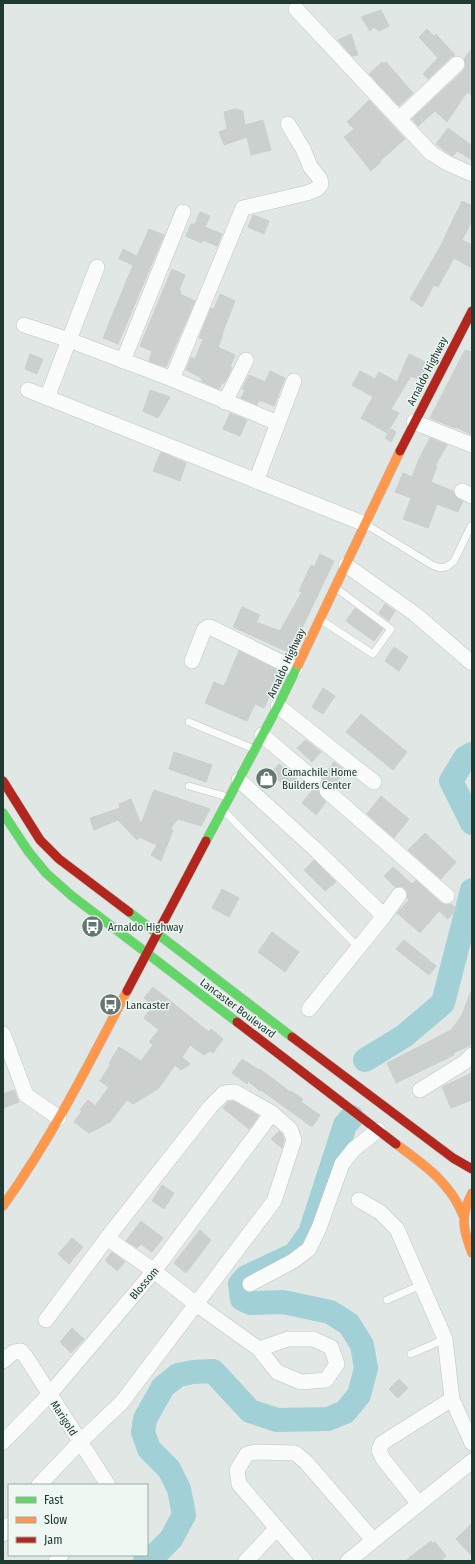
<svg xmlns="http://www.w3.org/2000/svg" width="475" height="1564" font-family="'Fira Sans Condensed',sans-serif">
  <rect width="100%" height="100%" fill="#e1e7e4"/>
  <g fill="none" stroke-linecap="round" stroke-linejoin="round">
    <!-- river -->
    <g stroke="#a1d0d6" stroke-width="24">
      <path d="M472,754l-7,4 -14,23 21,42"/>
      <path d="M365,1060l39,-24 39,-33 29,-113"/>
      <path d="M145,1561l9,-5 17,-17 13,-24 -5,-26 -10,-20 -20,-20 -6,-17 2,-13 18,-32 15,-12 15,-3 20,-1 37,40 27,9 51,-1 17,-7 14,-17 7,-27 -4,-23 -13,-21 -19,-12 -47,-10 -32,1 -9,-4 -2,-15 6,-7 49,-23 15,-21 35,-108 7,-8"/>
    </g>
  </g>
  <!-- building -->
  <g fill="#cbd0ce" stroke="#cad0cd">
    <path d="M381,10l8,16 -10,5 -5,-4 -4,4 -9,-14z"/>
    <path d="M427,29l7,7 2,-2 19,21 -4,2 -23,22 -5,-5 15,-16 -19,-21z"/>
    <path d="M351,34l7,21 -6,1 -14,-16z"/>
    <path d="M472,48v47l-5,-3 -20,30 -12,-11 -17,15 -6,-7 51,-48 3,-5 -2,-7z"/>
    <path d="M382,62l1,2 3,-2 27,31 -14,13 -30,-32z"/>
    <path d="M369,100l36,39 -25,22 1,1 -10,9 -27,-34 10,-8 -7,-7z"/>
    <path d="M235,109l8,2 2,14 18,-5 8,30 -20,5 -4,-18 -23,8 -5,-13 8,-3 -3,-17z"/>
    <path d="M448,128l24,18v14l-15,-9 -4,5 -2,-1 -15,-11z"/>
    <path d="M462,201l10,5v15l-10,19 10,5v23l-18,-10 -16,29 -4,-2 -12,22 -12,-8 30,-52z"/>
    <path d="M200,212l10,4 -5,11 17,7 -5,12 -14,-6 -2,3 -15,-7 5,-12h4z"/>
    <path d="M253,215l16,6 -5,13 -16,-7z"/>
    <path d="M149,229l15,6 -46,109 -15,-6 30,-73 -14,-6 4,-10 14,7z"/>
    <path d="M172,269l13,6 -6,15 2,1 -1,3 15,7 -29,66 -17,-6 3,-10 -12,-5z"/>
    <path d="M220,294l15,7 -13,33h1l-5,13 17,8 -5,12 2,1 -7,14 -1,1h-2l-3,6 -18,-8 1,-3 -16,-8 5,-13 4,2 8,-20 -4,-1 12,-30 3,1z"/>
    <path d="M465,350l7,2v83l-16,-8 -1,1 -25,-10z"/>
    <path d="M30,354l13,5 -6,15 -12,-5z"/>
    <path d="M409,354l19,9 -8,17 -9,-4 -20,33 8,4 -12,20 -26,-15 12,-21 -21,-12 8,-14 15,8 4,-7 18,10z"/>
    <path d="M270,371l15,7 -11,28 -15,-6 -2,5 -16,-7 4,-8 -3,-1 7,-14 16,7z"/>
    <path d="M150,390l20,7 -12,21 -15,-7z"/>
    <path d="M230,413l17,7 -7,16 -17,-7z"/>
    <path d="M391,429l5,3 -5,10 -6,-4z"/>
    <path d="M430,438l17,7 -12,21h2l-6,16 22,9 2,5 8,5 -5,11 -21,-8 -9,24 -25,-9 8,-21 -16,-6 8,-19 9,4 7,-18z"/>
    <path d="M161,452l25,11 -6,18 -27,-10z"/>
    <path d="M320,554l14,7 -44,92 -57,-26 9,-20 18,8 -4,7 24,9 22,-39 -3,-1 12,-26 3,2z"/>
    <path d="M385,604l10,7 -6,10 -10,-8z"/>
    <path d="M355,608l28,21 -9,12 -28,-20z"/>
    <path d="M394,647l14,10 -9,14 -14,-10z"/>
    <path d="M239,651l42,21 -17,36 -9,-4 -8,17 -42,-18 9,-21 10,4z"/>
    <path d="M323,688l12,8 -12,18 -11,-7z"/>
    <path d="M361,714l46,38 -14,18 -47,-38z"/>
    <path d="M306,740l15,12 -9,10 -15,-14z"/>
    <path d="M174,752l38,13 -6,17 -37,-13z"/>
    <path d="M334,762l11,9 -11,14 -6,-3 -7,2 2,-7z"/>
    <path d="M279,764l18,15 -9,10 -17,-16z"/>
    <path d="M320,786l-2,4 1,4 7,8 -10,13 -14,-12 12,-15z"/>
    <path d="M154,790l56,19 -9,17 -23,-7 -8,10 3,1 -12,31 -10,-6 6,-10 -18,-8 -2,3 -19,-20 -24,10 -4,-12 30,-10 -1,-4 12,-5 10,25z"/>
    <path d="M381,796l28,23 -15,19 -27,-24z"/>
    <path d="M425,833l31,29 -15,17 -33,-29z"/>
    <path d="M314,860l22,22 -11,9 -21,-21z"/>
    <path d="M393,867l19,17 4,-4 25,23 5,2 5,-1 6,5 -9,10 -9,-8 -19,22 -23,-20 12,-13 -2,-2v-6l-2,-4 -5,-2 -5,1 -11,-11z"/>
    <path d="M222,889l17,9 -10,19 -17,-9z"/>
    <path d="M272,932l27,20 -14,20 -27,-20z"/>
    <path d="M404,940l32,26 -7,9 -33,-26z"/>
    <path d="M153,987l56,45 2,-3 12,10 -10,14 -3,-2 -6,4 -14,-10 -8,12 8,7 -9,6 -6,-5 -17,24 -25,15 -6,-4 -17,22 -21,11 -15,-11 8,-11 -2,-1 8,-10 7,6 14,-19 -9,-6 10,-16 -1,-2 10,-16 22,14 12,-16 -4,-3 10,-12 -15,-12 9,-12 -9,-8z"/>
    <path d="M471,991l1,51 -3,4 -16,7 1,2 -58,28 -9,-20 64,-33 11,-15z"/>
    <path d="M242,1059l17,11 1,-1 30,23 1,-1 12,8 -2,3 19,13 -8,12 -51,-37 -1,1 -12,-10 -1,3 -15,-11z"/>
    <path d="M472,1073v27l-21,8 -9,-21z"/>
    <path d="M14,1090l5,12 -16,6v-14z"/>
    <path d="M233,1101l26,15 -10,13 -26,-21 5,-6z"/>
    <path d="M279,1131l3,3 2,6 -2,8 -11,-9z"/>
    <path d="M162,1185l12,8 -10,16 -12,-8z"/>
    <path d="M141,1221l22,17 -11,14 -11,-8 -4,4 -11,-7z"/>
    <path d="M200,1230l11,10 -25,33 -12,-10z"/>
    <path d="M72,1238l11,9 -14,17 -11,-10z"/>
    <path d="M112,1252l13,10 -8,9 -12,-11z"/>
    <path d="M72,1328l12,11 -13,14 -11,-11z"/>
    <path d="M399,1379l9,9 -10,10 -9,-9z"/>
    <path d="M472,1523v33l-16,-17z"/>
    <path d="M431,1541l2,2 2,-1 11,14 -6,5h-35z"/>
  </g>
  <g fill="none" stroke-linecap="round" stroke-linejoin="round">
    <defs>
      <g id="lane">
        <path d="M367,525l65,40c9,4 14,4 22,-4l17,-35"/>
        <path d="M321,620l52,34 18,-25 -55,-41"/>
        <path d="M189,722l65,27"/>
        <path d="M189,786l39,11"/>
        <path d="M225,812l133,135"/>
        <path d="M387,1300l34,-15"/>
        <path d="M411,1354l34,-15"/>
      </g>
      <g id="street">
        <path d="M296,9l135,144 16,10 25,11"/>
        <path d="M399,119l58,-55"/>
        <path d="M24,325l45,15 28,-73"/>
        <path d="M123,361l60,-149"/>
        <path d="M172,379l71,-171 64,-15 10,-4 4,-5 -1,-5 -10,-13 -7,-17 -15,-25"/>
        <path d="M28,390l337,134"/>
        <path d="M47,398l22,-58 103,39 106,44"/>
        <path d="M225,402l21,-42"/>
        <path d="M414,422l58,23"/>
        <path d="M256,481l38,-100"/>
        <path d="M462,491l10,5"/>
        <path d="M346,565l69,49 57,49"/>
        <path d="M192,661l12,-31 4,-3h2l85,42"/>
        <path d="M278,706l96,76"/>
        <path d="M262,735l52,44"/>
        <path d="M239,780l76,69 69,67 -75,93"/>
        <path d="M327,791l120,105"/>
        <path d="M384,916l15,-21"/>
        <path d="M3,1034l23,61 33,23"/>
        <path d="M420,1090l45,-28 7,-7"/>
        <path d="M359,1200l21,12 17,17 48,110 7,60 20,44"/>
        <path d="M107,1238l47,33 42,33 63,45 18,23 24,10 25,-2 11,-16 -6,-17 -18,-8h-25l-29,10"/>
        <path d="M250,1284l43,-23 16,-12 10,-21 23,-64 12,-15 24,-19"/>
        <path d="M3,1361l11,-9 7,-1 5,6 82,128"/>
        <path d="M3,1442l46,-47 105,-124 118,-158"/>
        <path d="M39,1485l41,-43 42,-40 152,-201 20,-61 -4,-11 -18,-16 -37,-21 -11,1 -13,13 -104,132 -61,82"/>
        <path d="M419,1504l-36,-45 -4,-9 3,-7 70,-44"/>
        <path d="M3,1534l6,-9"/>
        <path d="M56,1561l5,-6"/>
        <path d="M246,1561l31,-33"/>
        <path d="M305,1561l-66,-77 -2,-14 10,-16 8,-2 40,1 11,9 67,78"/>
        <path d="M348,1561l124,-100"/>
      </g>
      <g id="fast">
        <path d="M3,813l25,38 18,22 26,23 165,126"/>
        <path d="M206,841l72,-135 20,-41"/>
        <path d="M129,912l163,125"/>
      </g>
      <g id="slow">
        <path d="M298,665l102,-214"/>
        <path d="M396,1144c27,20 54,38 67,71"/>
        <path d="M472,1193c-12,23 -9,37 0,60"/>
        <path d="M3,1206c48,-67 86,-142 124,-215"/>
      </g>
      <g id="jam">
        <path d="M400,451l72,-140"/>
        <path d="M3,781l37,59 19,19 70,53"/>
        <path d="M127,991l79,-150"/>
        <path d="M237,1022l159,122"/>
        <path d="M292,1037l161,121 19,11"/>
      </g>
    </defs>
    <!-- lane casing -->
    <use href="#lane" stroke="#bec4c1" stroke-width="8"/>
    <!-- street casing -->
    <use href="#street" stroke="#bec4c1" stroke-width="16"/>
    <!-- fast casing -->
    <use href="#fast" stroke="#bdc4c1" stroke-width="10"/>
    <!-- slow casing -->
    <use href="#slow" stroke="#bdc4c1" stroke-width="10"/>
    <!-- jam casing -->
    <use href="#jam" stroke="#bdc4c1" stroke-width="10"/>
    <!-- lane -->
    <use href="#lane" stroke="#fafbfb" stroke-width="7"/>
    <!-- street -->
    <use href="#street" stroke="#fafbfb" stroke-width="15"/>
    <!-- fast -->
    <use href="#fast" stroke="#63d668" stroke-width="9"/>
    <!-- slow -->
    <use href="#slow" stroke="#ff974d" stroke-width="9"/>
    <!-- jam -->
    <use href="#jam" stroke="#b3261e" stroke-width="9"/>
  </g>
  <!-- icons -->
  <defs>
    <symbol id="shop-disc" viewBox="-11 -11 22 22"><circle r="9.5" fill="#647670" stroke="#eef7f2"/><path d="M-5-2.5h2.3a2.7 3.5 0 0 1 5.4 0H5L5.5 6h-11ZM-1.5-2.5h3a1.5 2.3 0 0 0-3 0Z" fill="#fff"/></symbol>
    <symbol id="bus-disc" viewBox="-11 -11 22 22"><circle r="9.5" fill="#647670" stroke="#eef7f2"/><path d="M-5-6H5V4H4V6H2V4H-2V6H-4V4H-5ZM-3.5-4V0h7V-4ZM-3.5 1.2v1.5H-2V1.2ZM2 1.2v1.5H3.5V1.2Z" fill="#fff"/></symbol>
  </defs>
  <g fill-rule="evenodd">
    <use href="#shop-disc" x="254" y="766" width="25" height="25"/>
    <use href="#bus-disc" x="80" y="914" width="25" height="25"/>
    <use href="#bus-disc" x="98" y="992" width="25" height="25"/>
  </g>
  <g text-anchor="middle" stroke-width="3" stroke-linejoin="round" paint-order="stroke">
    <!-- street labels -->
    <g font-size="11" fill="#203932" stroke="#eef7f2">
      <text transform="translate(427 371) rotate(-63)" y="4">Arnaldo Highway</text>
      <text transform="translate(286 663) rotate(-65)" y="4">Arnaldo Highway</text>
      <text transform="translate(238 1008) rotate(37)" y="4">Lancaster Boulevard</text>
      <text transform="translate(144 1283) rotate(-50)" y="4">Blossom</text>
      <text transform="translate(64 1418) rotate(57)" y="4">Marigold</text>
    </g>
    <!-- poi labels -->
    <g font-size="11" fill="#203932" stroke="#eef7f2" text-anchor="start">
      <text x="282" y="776">Camachile Home<tspan x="282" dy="13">Builders Center</tspan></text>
      <text x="108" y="931">Arnaldo Highway</text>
      <text x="126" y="1009">Lancaster</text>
    </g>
  </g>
  <!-- border -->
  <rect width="475" height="1564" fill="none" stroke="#203932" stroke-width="8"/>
  <!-- legend -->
  <rect x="8" y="1484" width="140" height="72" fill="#eef7f2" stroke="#9caba5"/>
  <rect x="16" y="1497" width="20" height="6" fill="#63d668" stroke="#9caba5"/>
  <text x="44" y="1504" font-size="12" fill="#203932">Fast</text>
  <rect x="16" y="1517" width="20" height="6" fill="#ff974d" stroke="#9caba5"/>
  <text x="44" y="1524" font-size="12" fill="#203932">Slow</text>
  <rect x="16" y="1537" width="20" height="6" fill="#b3261e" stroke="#9caba5"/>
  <text x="44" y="1544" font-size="12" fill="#203932">Jam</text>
</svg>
